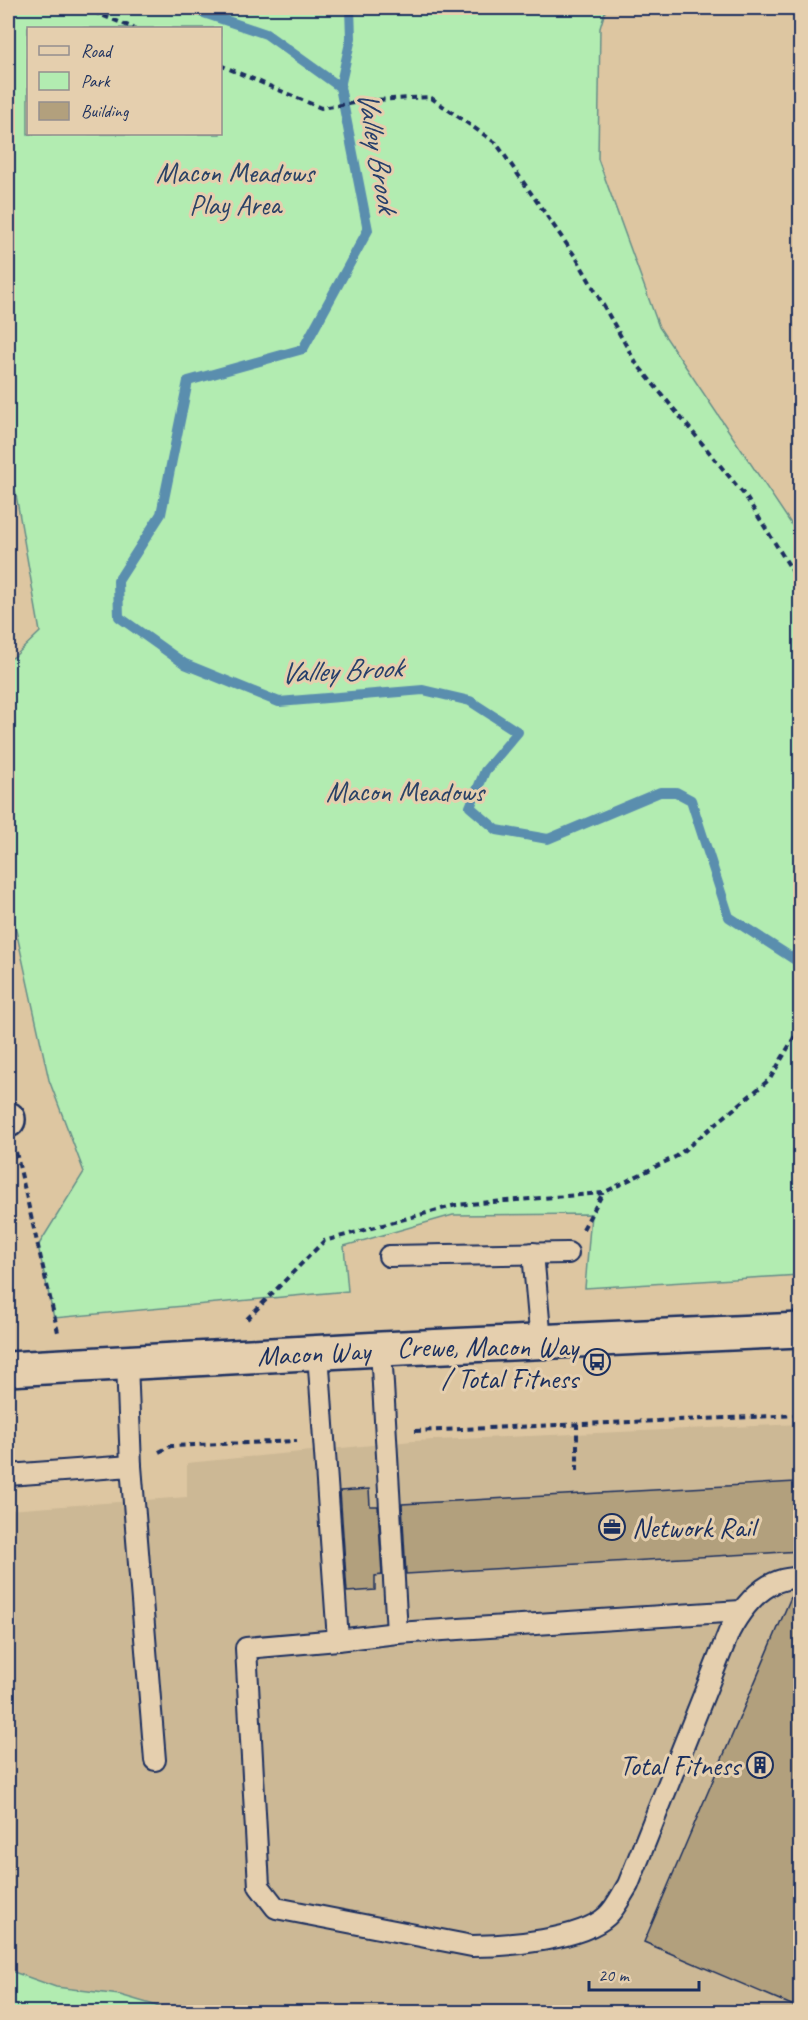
<svg xmlns="http://www.w3.org/2000/svg" width="808" height="2020" font-family="Caveat,sans-serif">
  <rect width="100%" height="100%" fill="#ddc6a1"/>
  <filter id="ink" filterUnits="userSpaceOnUse"><feTurbulence type="fractalNoise" baseFrequency=".0167" numOctaves="2"/><feDisplacementMap in="SourceGraphic" scale="12" xChannelSelector="R" yChannelSelector="G"/><feConvolveMatrix kernelMatrix="1 2 1 2 8 2 1 2 1" color-interpolation-filters="sRGB"/></filter>
  <g filter="url(#ink)">
    <!-- built -->
    <path fill="#ccb895" d="M800,1424v588h-792v-502l179,-13v-34l226,-22z"/>
    <!-- green -->
    <g fill="#b2ecb1" stroke="#668e88" stroke-width="1.5" fill-rule="evenodd">
      <path d="M8,8h598l-6,20 -2,131 61,168 141,210v738l-215,13 6,-74 -138,1 -109,31 4,45 -294,27 -16,-72 46,-74 -35,-92 -41,-186v-234l6,-3 26,-25 -32,-183zM220,28v106h-192v-106z"/>
      <path d="M8,1970l48,17 64,8 34,10 17,7h-163z"/>
    </g>
    <g fill="none" stroke-linecap="round" stroke-linejoin="round">
      <!-- stream -->
      <g stroke="#5a8eae" stroke-width="10">
        <path d="M189,8l77,26 74,53"/>
        <path d="M350,8l1,30 -11,49 28,143 -65,119 -115,32 -27,133 -43,67 1,36 66,47 94,38 144,-12 47,11 48,31 -33,39 -15,36 27,23 51,9 112,-47h16l15,8 38,117 71,46"/>
      </g>
    </g>
    <!-- building -->
    <g fill="#b2a07d" stroke="#1b2f5e" stroke-width="1.5">
      <path d="M796,1482l4,69 -394,23 -4,-70z"/>
      <path d="M369,1489l1,17h8l4,69 -7,1v14l-28,2 -7,-101z"/>
      <path d="M794,1590h7v419l-157,-67z"/>
    </g>
    <g fill="none" stroke-linecap="round" stroke-linejoin="round">
      <defs>
        <g id="service">
          <path d="M533,1253l8,89"/>
          <path d="M389,1256l179,-3"/>
          <path d="M381,1349l16,284"/>
          <path d="M318,1353l20,287 59,-7 344,-22"/>
          <path d="M131,1466l24,294"/>
          <path d="M8,1475l123,-9 -4,-103"/>
          <path d="M338,1640l-92,8 13,238 17,22 196,38c35,0 109,-6 135,-30 9,-8 15,-22 21,-31l101,-253c15,-28 37,-56 71,-54"/>
        </g>
        <path id="minor" d="M8,1120v-1"/>
        <g id="primary">
          <path id="s1" d="M8,1369l373,-20 419,-19"/>
        </g>
      </defs>
      <!-- service casing -->
      <use href="#service" stroke="#1b2f5e" stroke-width="24"/>
      <!-- minor casing -->
      <use href="#minor" stroke="#1b2f5e" stroke-width="38"/>
      <!-- primary casing -->
      <use href="#primary" stroke="#1b2f5e" stroke-width="38"/>
      <!-- path -->
      <g stroke="#1b2f5e" stroke-width="4" stroke-dasharray="6 4.5" stroke-linecap="butt">
        <path d="M84,8l50,20"/>
        <path d="M220,65l101,43 53,-8 56,-3 66,46 81,116 59,104 110,134 54,86"/>
        <path d="M16,1152l42,180"/>
        <path d="M583,1229l20,-36"/>
        <path d="M247,1319l77,-78 132,-36 147,-12 74,-37 93,-77 30,-52"/>
        <path d="M415,1431l385,-16"/>
        <path d="M159,1452l12,-6 126,-5"/>
        <path d="M577,1471v-47"/>
      </g>
      <!-- service -->
      <use href="#service" stroke="#e5cfae" stroke-width="20"/>
      <!-- minor -->
      <use href="#minor" stroke="#e5cfae" stroke-width="33"/>
      <!-- primary -->
      <use href="#primary" stroke="#e5cfae" stroke-width="33"/>
    </g>
  </g>
  <!-- icons -->
  <defs>
    <symbol id="bus-ring" viewBox="-11 -11 22 22"><circle r="9.5" fill="#e5cfae" stroke="#1b2f5e" stroke-width="1.5"/><path d="M-5-6H5V4H4V6H2V4H-2V6H-4V4H-5ZM-3.5-4V0h7V-4ZM-3.5 1.2v1.5H-2V1.2ZM2 1.2v1.5H3.5V1.2Z" fill="#1b2f5e"/></symbol>
    <symbol id="office-ring" viewBox="-11 -11 22 22"><circle r="9.5" fill="#e5cfae" stroke="#1b2f5e" stroke-width="1.5"/><path d="M-6-3h4V-5.5h4V-3h4V5H-6ZM-1-4.5V-3h2v-1.5ZM-6 0V1H6V0Z" fill="#1b2f5e"/></symbol>
    <symbol id="building-ring" viewBox="-11 -11 22 22"><circle r="9.5" fill="#e5cfae" stroke="#1b2f5e" stroke-width="1.5"/><path d="M-4-6H4V6H1V3H-1V6H-4ZM-2.5-4.3h1.7v1.8h-1.7ZM.8-4.3h1.7v1.8H.8ZM-2.5-1h1.7V.8h-1.7ZM.8-1h1.7V.8H.8Z" fill="#1b2f5e"/></symbol>
  </defs>
  <g fill-rule="evenodd">
    <use href="#bus-ring" x="582" y="1347" width="30" height="30"/>
    <use href="#office-ring" x="597" y="1512" width="30" height="30"/>
    <use href="#building-ring" x="745" y="1750" width="30" height="30"/>
  </g>
  <g text-anchor="middle" stroke-width="6" stroke-linejoin="round" paint-order="stroke">
    <!-- park labels -->
    <g font-size="28" fill="#2a4266" stroke="#e5cfae">
      <text x="235" y="182">Macon Meadows<tspan x="235" dy="32">Play Area</tspan></text>
      <text x="405" y="801">Macon Meadows</text>
    </g>
    <!-- poi labels -->
    <g font-size="28" fill="#1b2f5e" stroke="#e5cfae" text-anchor="end">
      <text x="578" y="1356">Crewe, Macon Way<tspan x="578" dy="32">/ Total Fitness</tspan></text>
      <text x="632" y="1537" text-anchor="start">Network Rail</text>
      <text x="740" y="1775">Total Fitness</text>
    </g>
    <!-- street labels -->
    <g font-size="28" fill="#1b2f5e" stroke="#e5cfae">
      <text dy="10" stroke="none"><textPath href="#s1" startOffset="306">Macon Way</textPath></text>
    </g>
    <!-- water labels -->
    <g font-size="30" font-style="italic" fill="#263f6b" stroke="#e5cfae">
      <text transform="translate(378 151) rotate(80)" y="10">Valley Brook</text>
      <text transform="translate(341 670) rotate(-3)" y="10">Valley Brook</text>
    </g>
  </g>
  <!-- margin -->
  <rect width="808" height="2020" fill="none" stroke="#e5cfae" stroke-width="30"/>
  <rect x="15" y="15" width="778" height="1990" fill="none" stroke="#1b2f5e" stroke-width="2" filter="url(#ink)"/>
  <!-- legend -->
  <rect x="27" y="27" width="195" height="108" fill="#e5cfae" stroke="#948f8e" stroke-width="1.5"/>
  <rect x="39" y="46" width="30" height="9" fill="#e5cfae" stroke="#948f8e" stroke-width="1.5"/>
  <text x="81" y="57" font-size="18" fill="#1b2f5e">Road</text>
  <rect x="39" y="72" width="30" height="18" fill="#b2ecb1" stroke="#948f8e" stroke-width="1.5"/>
  <text x="81" y="87" font-size="18" fill="#1b2f5e">Park</text>
  <rect x="39" y="102" width="30" height="18" fill="#b2a07d" stroke="#948f8e" stroke-width="1.5"/>
  <text x="81" y="117" font-size="18" fill="#1b2f5e">Building</text>
  <!-- scale -->
  <path d="M589 1981v9h110v-9" fill="none" stroke="#1b2f5e" stroke-width="3"/>
  <text x="598" y="1981" font-size="18" fill="#1b2f5e" stroke="#e5cfae" stroke-width="4.5" paint-order="stroke">20 m</text>
</svg>
